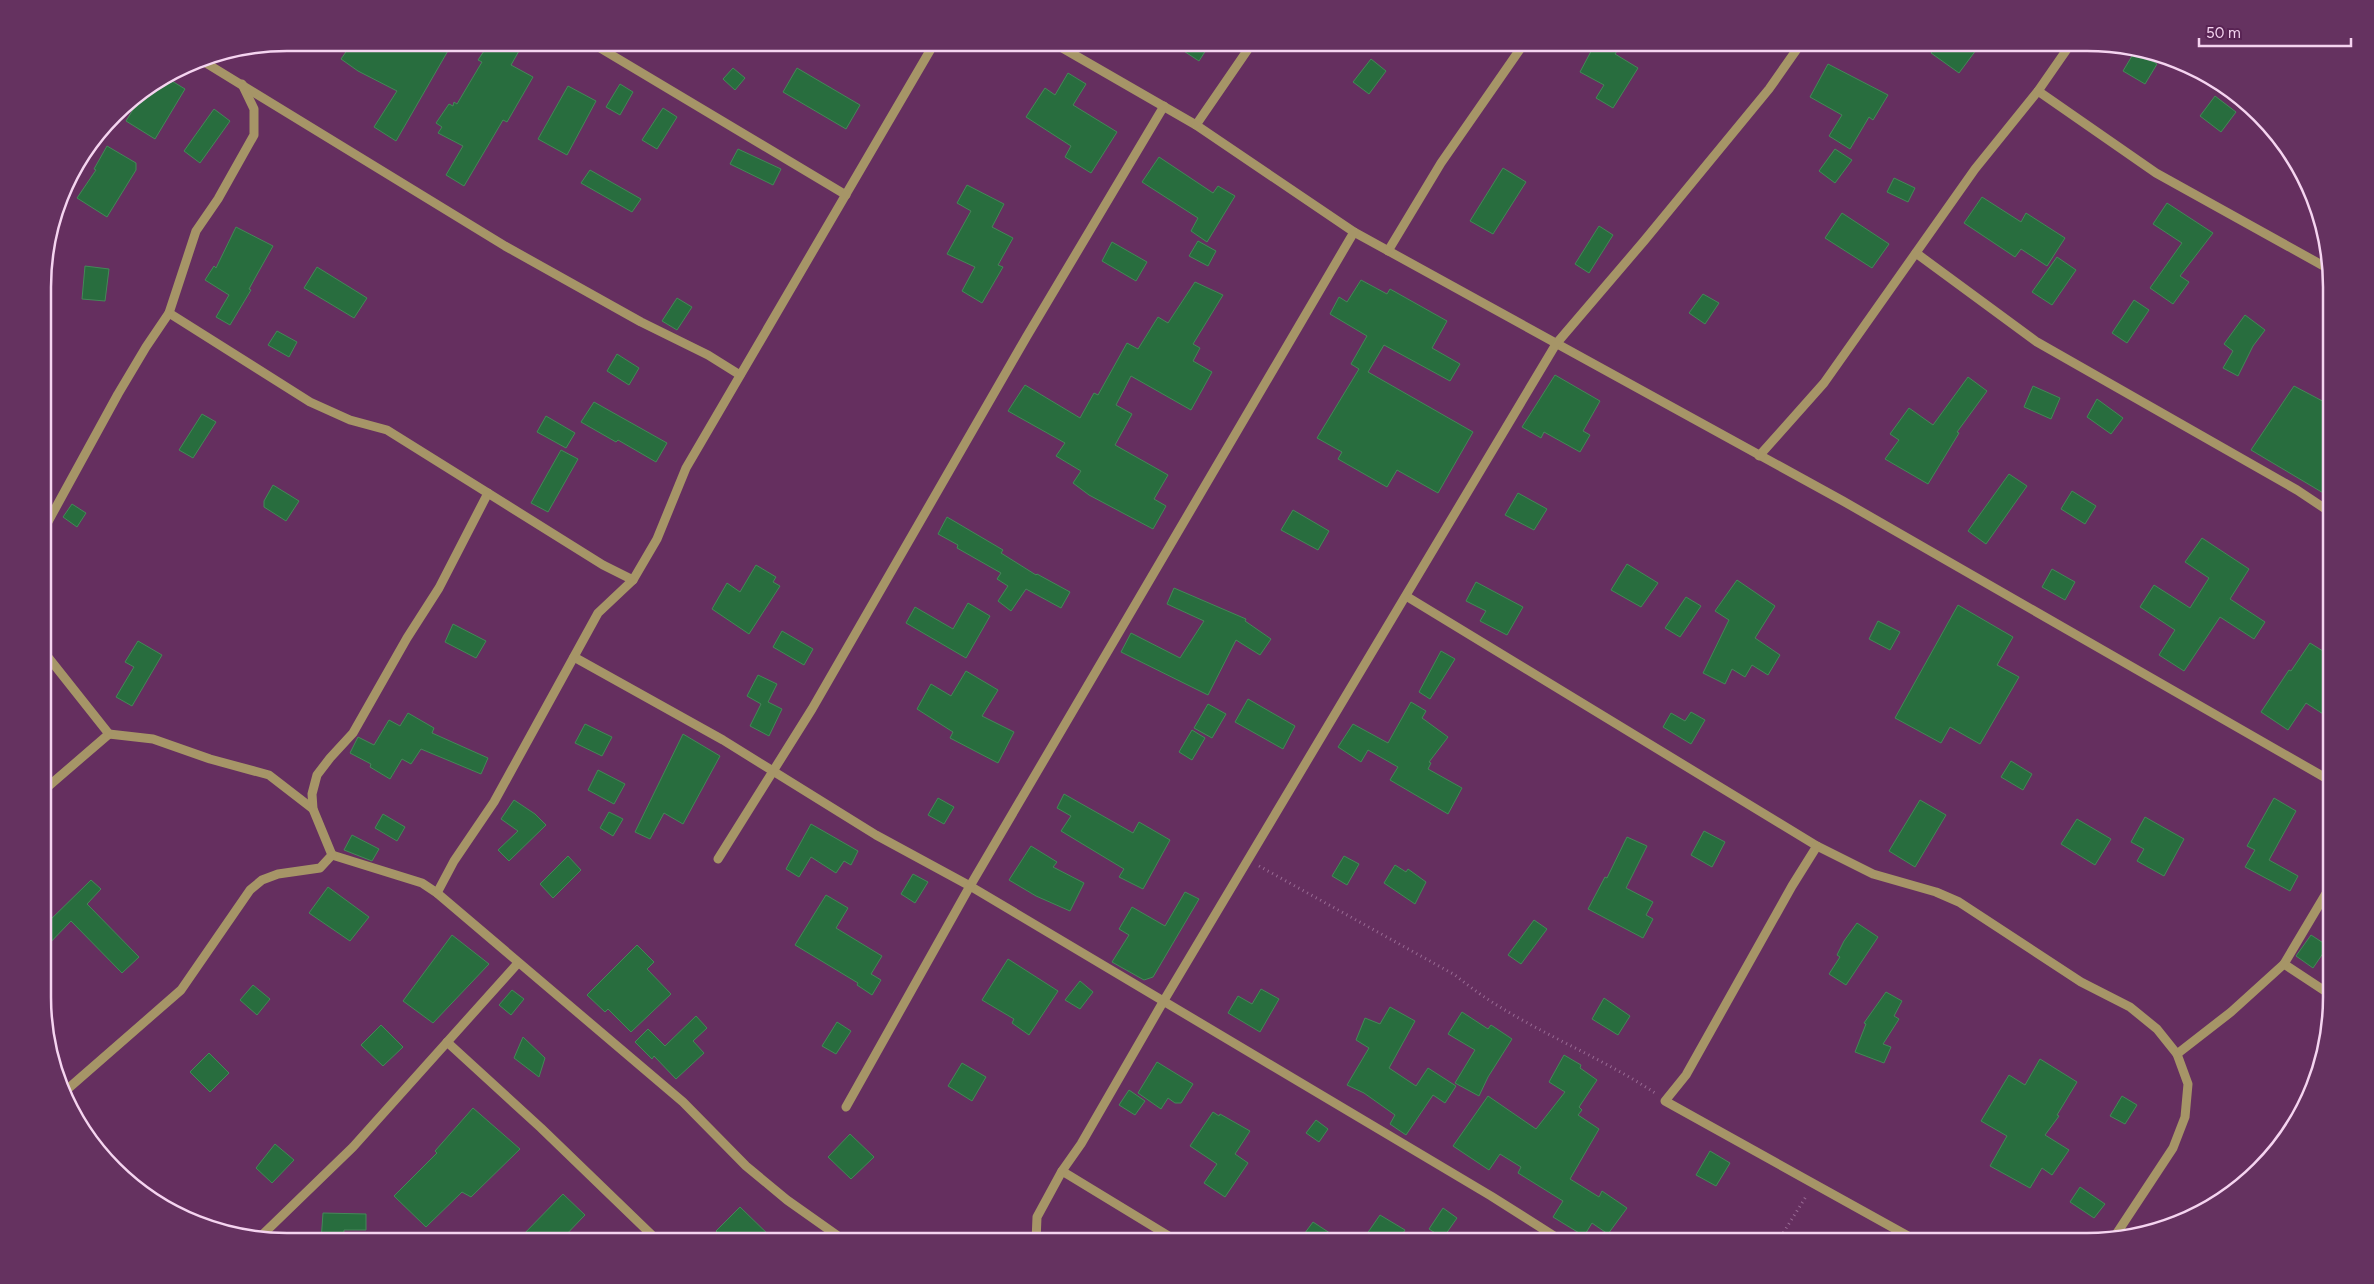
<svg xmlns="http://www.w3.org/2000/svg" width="2374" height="1284" font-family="Figtree,sans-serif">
  <rect width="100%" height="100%" fill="#652f5f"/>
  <!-- building -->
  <g fill="#286d3e" stroke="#448858">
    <path d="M353,42h100l-57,99 -22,-14 23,-36 -39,-20 -17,-12z"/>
    <path d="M490,42h34l-13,23 22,12 -26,45 -4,-2 -39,66 -18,-11 17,-29 -25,-13 4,-6 -6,-4 13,-19 4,2 1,-4 3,2 25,-42 -4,-2z"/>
    <path d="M1170,42h41l-12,19z"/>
    <path d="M1596,42h27l-8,12 23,14 -25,40 -17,-10 8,-13 -24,-13z"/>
    <path d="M1940,42h42l-23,31 -28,-20z"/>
    <path d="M2135,51l22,13 -12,20 -22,-13z"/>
    <path d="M1371,59l15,12 -17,23 -16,-12z"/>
    <path d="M1828,64l60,31 -15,25 -4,-3 -19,32 -21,-13 13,-21 -32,-18z"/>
    <path d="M733,68l12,10 -10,12 -12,-11z"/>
    <path d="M797,68l63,37 -14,24 -63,-37z"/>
    <path d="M1068,73l18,11 -13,21 44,27 -26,41 -26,-16 6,-11 -45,-29 19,-29 10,7z"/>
    <path d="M167,78l18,11 -30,50 -29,-18 18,-29z"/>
    <path d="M620,84l13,8 -13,23 -14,-8z"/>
    <path d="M568,86l28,15 -29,54 -29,-16z"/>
    <path d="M2215,96l21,16 -15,20 -21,-16z"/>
    <path d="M663,108l14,9 -20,32 -15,-9z"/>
    <path d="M214,109l16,12 -30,42 -16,-12z"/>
    <path d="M107,146l29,17v7l-29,47 -30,-19 19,-28 -2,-1z"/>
    <path d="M738,149l43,20 -8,16 -43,-21z"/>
    <path d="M1835,149l17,11 -17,23 -16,-12z"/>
    <path d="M1159,157l54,36 5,-7 17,10 -28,46 -16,-11 7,-13 -56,-36z"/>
    <path d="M1503,168l23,14 -33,52 -23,-13z"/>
    <path d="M590,170l51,29 -9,13 -51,-29z"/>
    <path d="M1894,178l21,10 -7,14 -21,-10z"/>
    <path d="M967,185l37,19 -12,23 21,11 -15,27 5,2 -21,36 -20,-12 13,-24 -28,-13 24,-43 -14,-8z"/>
    <path d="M1982,197l39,25 5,-9 39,25 -18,28 -26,-17 -6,8 -51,-34z"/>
    <path d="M2167,203l46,30 -33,43 9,6 -16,22 -23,-16 32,-45 -29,-19z"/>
    <path d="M1842,213l47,31 -17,24 -47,-30z"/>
    <path d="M1599,226l14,9 -24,38 -14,-9z"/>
    <path d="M236,227l37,19 -18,32 -6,11 2,1 -21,35 -14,-8 13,-22 -24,-15 9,-14 2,2z"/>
    <path d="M1198,241l18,10 -8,15 -19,-10z"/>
    <path d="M1112,242l35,20 -11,19 -34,-20z"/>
    <path d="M2057,257l19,13 -24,35 -20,-13z"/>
    <path d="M85,266l24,3 -4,32 -23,-2z"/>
    <path d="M317,267l50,31 -13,20 -50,-30z"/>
    <path d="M1361,280l26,14 3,-5 57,32 -15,27 28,16 -10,17 -66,-36 -16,27 105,60 -35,61 -41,-23 -10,17 -49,-28 4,-7 -25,-14 42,-69 -8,-5 16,-28 -37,-22 9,-17 8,5z"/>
    <path d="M1195,282l28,13 -30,49 7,4 -7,13 19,11 -21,38 -60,-34 -15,29 16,9 -17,31 53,30 -14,24 12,7 -13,23 -64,-34 -16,-12 8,-12 -25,-15 9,-13 -57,-32 17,-26 55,33 14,-25 4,2 29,-52 11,6 20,-32 10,6z"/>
    <path d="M1703,294l16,9 -14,21 -16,-11z"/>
    <path d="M677,298l15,9 -15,23 -15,-9z"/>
    <path d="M2134,300l15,10 -22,33 -15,-10z"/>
    <path d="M2245,315l20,15 -12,16 -15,30 -15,-8 10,-17 -9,-7z"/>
    <path d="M277,331l20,11 -8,15 -21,-12z"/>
    <path d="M617,354l22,14 -10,17 -22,-14z"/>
    <path d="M1555,375l45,26 -17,30 7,4 -10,17 -36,-20 -3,6 -19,-11z"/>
    <path d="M1968,377l19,14 -30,41 2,1 -31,51 -43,-25 14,-19 -9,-6 19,-26 24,17z"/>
    <path d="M2033,386l27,12 -9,21 -27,-12z"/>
    <path d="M2294,386l36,19v92l-79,-47z"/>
    <path d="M2097,399l26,19 -12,16 -24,-17z"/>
    <path d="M594,402l73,41 -11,19 -38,-22 -2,2 -35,-20z"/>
    <path d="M202,414l14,8 -23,36 -14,-8z"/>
    <path d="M546,416l29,17 -9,15 -29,-16z"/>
    <path d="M561,450l17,9 -30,53 -17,-9z"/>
    <path d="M2009,474l18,12 -41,58 -18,-13z"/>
    <path d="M273,485l26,16 -13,20 -22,-14v-6z"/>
    <path d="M2072,491l24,15 -11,18 -24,-15z"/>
    <path d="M1518,493l29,16 -13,21 -29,-15z"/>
    <path d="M72,504l14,9 -9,14 -14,-10z"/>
    <path d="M1293,510l36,21 -11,19 -37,-20z"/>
    <path d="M947,517l56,33 -2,3 35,22 1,-1 33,18 -9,16 -35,-19 -15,22 -13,-10 10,-15 -11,-7 4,-6 -44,-25 1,-3 -20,-11z"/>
    <path d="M2202,538l47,31 -19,30 35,23 -11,17 -34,-22 -36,54 -25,-16 16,-25 -35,-23 14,-22 36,23 19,-30 -24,-16z"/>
    <path d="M1627,564l31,19 -17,24 -30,-17z"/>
    <path d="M756,565l20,12 -3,5 7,4 -31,48 -37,-25 15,-26 13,9z"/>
    <path d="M2052,569l23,13 -10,18 -23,-13z"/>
    <path d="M1737,580l38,26 -20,32 25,17 -12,20 -16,-10 -7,12 -13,-8 -7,15 -22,-11 26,-53 -14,-9z"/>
    <path d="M1476,582l47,25 -16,28 -27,-14 6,-10 -20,-10z"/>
    <path d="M1174,588l72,31 -1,2 26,18 -11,16 -24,-15 -28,55 -87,-43 10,-19 49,25 24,-37 -37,-17z"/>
    <path d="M1686,597l15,9 -21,31 -15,-9z"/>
    <path d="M968,603l22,13 -24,42 -60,-35 9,-16 38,22z"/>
    <path d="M1958,605l55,32 -16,28 22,12 -39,67 -30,-17 -9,16 -46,-25z"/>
    <path d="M1878,621l22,11 -10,18 -21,-11z"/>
    <path d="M453,624l33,17 -10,17 -31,-16z"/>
    <path d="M782,631l31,18 -9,16 -31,-18z"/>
    <path d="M138,641l24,14 -30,51 -16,-9 18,-30 -9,-5z"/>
    <path d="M2310,643l21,13v63l-25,-16 -18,27 -27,-18 28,-42 2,1z"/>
    <path d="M1441,651l14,8 -25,40 -11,-7z"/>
    <path d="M966,671l32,19 -16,26 32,16 -16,31 -48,-25 3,-6 -36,-23 14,-25 20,12z"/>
    <path d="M758,675l19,9 -9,18 14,7 -13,27 -19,-10 11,-22 -14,-8z"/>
    <path d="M1248,699l47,27 -12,23 -48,-27z"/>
    <path d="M1411,702l15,9 -4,7 26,19 -19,25 2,1 -3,6 34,19 -14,26 -58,-34 8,-13 -30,-17 -7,12 -23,-15 15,-23 35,19z"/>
    <path d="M1208,704l18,10 -14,24 -18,-10z"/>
    <path d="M1691,712l14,8 -14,24 -28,-17 8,-14 14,8z"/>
    <path d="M408,713l26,15 -2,5 56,25 -7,16 -60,-25 -10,15 -9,-5 -12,20 -20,-12 1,-3 -21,-11 8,-16 16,8 15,-25 11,6z"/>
    <path d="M585,724l27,13 -10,19 -27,-13z"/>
    <path d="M1192,730l13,8 -13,22 -13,-8z"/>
    <path d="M683,734l37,22 -37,68 -19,-11 -14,26 -15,-7z"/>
    <path d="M2011,761l21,13 -9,16 -22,-13z"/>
    <path d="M598,770l27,14 -11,20 -26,-14z"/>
    <path d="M1064,794l69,39 6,-11 31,18 -27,49 -24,-12 5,-8 -63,-38 10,-15 -14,-8z"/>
    <path d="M938,798l16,9 -10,17 -16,-9z"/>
    <path d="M2274,798l22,13 -27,49 29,16 -8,15 -45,-24 10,-17 -8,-4z"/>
    <path d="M514,800l21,14 11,11 -37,36 -11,-11 20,-19 -17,-12z"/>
    <path d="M1920,800l26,15 -31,52 -26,-16z"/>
    <path d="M609,812l14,7 -10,17 -13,-8z"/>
    <path d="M383,814l22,13 -8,14 -22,-13z"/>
    <path d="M2145,817l39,22 -20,37 -27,-15 7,-12 -13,-7z"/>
    <path d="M2077,819l34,20 -16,26 -34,-21z"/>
    <path d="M811,824l47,27 -7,14 -7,-4 -8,12 -25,-16 -12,20 -13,-8z"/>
    <path d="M1704,831l21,11 -13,25 -21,-12z"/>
    <path d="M352,835l27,14 -7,12 -28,-11z"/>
    <path d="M1627,837l20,9 -21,42 27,14 -7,13 7,4 -10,19 -55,-29 17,-32 2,1z"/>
    <path d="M1031,846l26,16 -4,5 31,16 -14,28 -34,-15 -27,-16z"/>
    <path d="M568,856l13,14 -28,28 -13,-14z"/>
    <path d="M1344,856l15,8 -12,21 -15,-9z"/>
    <path d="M1395,865l11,7 2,-3 18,13 -11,22 -31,-21z"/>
    <path d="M913,874l15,8 -13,21 -14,-9z"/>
    <path d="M91,880l10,9 -14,15 52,53 -17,16 -51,-52 -27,28v-23z"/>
    <path d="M328,887l41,30 -19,24 -41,-28z"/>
    <path d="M1185,892l14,7 -46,78 -9,3 -32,-18 17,-27 -10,-6 13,-22 33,19z"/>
    <path d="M826,895l22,13 -12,20 46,28 -11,18 10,6 -9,15 -15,-10 1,-2 -63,-38z"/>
    <path d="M1534,920l13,9 -26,35 -13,-9z"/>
    <path d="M1857,923l21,14 -32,48 -17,-11 11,-17 -3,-2 7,-14z"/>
    <path d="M452,935l37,29 -56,59 -30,-22z"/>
    <path d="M2311,935l17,11 -15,22 -17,-12z"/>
    <path d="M637,945l17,17 -7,7 24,25 -40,38 -23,-23 -3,3 -18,-17z"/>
    <path d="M1008,959l50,32 -29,44 -17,-12 2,-4 -32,-19z"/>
    <path d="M1080,981l13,11 -13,17 -15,-9z"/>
    <path d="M253,985l17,14 -13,16 -17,-15z"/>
    <path d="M1261,989l18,10 -19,33 -32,-19 10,-17 14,8z"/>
    <path d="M512,990l12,9 -13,16 -12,-10z"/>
    <path d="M1886,992l16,9 -8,15 5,3 -16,25 8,3 -7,16 -29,-11 11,-28 -2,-1z"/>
    <path d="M1604,998l26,18 -12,19 -26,-16z"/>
    <path d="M1390,1007l25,14 -26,47 27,18 12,-18 28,18 -11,17 -12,-8 -27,40 -16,-11 5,-9 -31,-22 -17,-8 22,-37 -13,-8 9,-22 15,6z"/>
    <path d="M1462,1012l26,17 3,-4 21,14 -24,38 -9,19 -24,-13 20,-33 -27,-16z"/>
    <path d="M696,1016l11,12 -14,13 11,12 -28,26 -22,-23 -2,3 -17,-17 13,-13 17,17z"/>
    <path d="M837,1022l14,9 -15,23 -14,-8z"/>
    <path d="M381,1025l22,22 -20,19 -22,-21z"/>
    <path d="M523,1037l22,21 -6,19 -25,-19z"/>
    <path d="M209,1053l20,20 -19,19 -20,-20z"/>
    <path d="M1564,1055l17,10 -1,3 17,12 -18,27 3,3 -4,5 21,14 -29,50 29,18 3,-6 25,17 -19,26 -16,-11 -8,13 -31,-19 10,-16 -45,-28 3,-6 -21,-13 -11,16 -36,-24 35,-50 48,33 29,-37 -16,-10z"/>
    <path d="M2040,1059l37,23 -20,33 2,1 -14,19 24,15 -17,25 -10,-7 -12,20 -40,-22 17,-30 -26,-15 28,-46 16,10z"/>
    <path d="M1157,1062l36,22 -12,19h-6l-7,-5 -7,11 -23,-16z"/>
    <path d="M962,1063l24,14 -14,24 -24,-15z"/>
    <path d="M1129,1090l16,11 -10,14 -16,-10z"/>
    <path d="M2122,1096l15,9 -12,19 -15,-8z"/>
    <path d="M473,1108l47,41 -49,48 -9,-5 -36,35 -32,-31 43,-43 -2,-2z"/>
    <path d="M1213,1112l6,4 1,-2 30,17 -15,23 13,9 -23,34 -21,-14 13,-19 -27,-18z"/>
    <path d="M1316,1120l12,9 -9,13 -13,-9z"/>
    <path d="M850,1134l24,23 -23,22 -23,-22z"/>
    <path d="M275,1144l19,16 -22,23 -16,-15z"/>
    <path d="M1710,1151l20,12 -14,23 -20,-11z"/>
    <path d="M2080,1187l25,17 -11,14 -24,-16z"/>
    <path d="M563,1194l22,21 -25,26h-43z"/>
    <path d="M740,1207l35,34h-48l-11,-10z"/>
    <path d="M1443,1208l14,10 -14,20 -14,-9z"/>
    <path d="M323,1213l43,1v16h-22l-1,11h-22z"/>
    <path d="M1380,1215l25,15 -7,11h-36z"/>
    <path d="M1313,1222l29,19h-43z"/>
  </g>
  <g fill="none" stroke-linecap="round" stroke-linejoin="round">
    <!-- path -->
    <g stroke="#996b94" stroke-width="3" stroke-dasharray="1 4" stroke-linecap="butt">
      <path d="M1259,866l196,109c60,50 135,75 200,118"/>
      <path d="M1778,1241l29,-46"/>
    </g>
    <!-- minor -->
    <g stroke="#a69567" stroke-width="9">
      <path d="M590,42l256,153"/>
      <path d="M1052,42l144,83 158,107 489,269 488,280"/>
      <path d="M201,60l304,186 136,76 67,33 32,20"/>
      <path d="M2038,91l118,82 173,96"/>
      <path d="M1196,125l57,-83"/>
      <path d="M1388,251l53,-88 84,-121"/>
      <path d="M1916,253l121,89 260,148 33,22"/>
      <path d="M169,313l141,89 40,18 37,10 216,135 30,15"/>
      <path d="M1759,456l65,-73 151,-214 63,-78 34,-49"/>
      <path d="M44,529l74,-135 28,-47 23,-34 27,-82 22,-32 36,-64v-26l-12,-25"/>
      <path d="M1406,596l411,250 56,28 63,18 23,10 122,80 49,25 27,22 20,25 11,30 -3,33 -12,31 -60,91"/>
      <path d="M44,652l65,82 -65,56"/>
      <path d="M574,657l149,83 153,95 94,51 521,310 71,45"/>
      <path d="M109,734l44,5 57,20 59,16 44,34"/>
      <path d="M1817,846l-25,40 -106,189 -21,26 252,140"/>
      <path d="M332,855l90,28 15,10 246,209 63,64 41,34 58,41"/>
      <path d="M332,855l-19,-46 -1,-15 5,-19 13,-17 23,-25 54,-95 32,-50 49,-95"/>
      <path d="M718,859l94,-150 215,-373 137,-230"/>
      <path d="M437,893l17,-32 40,-59 104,-189 35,-33 24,-41 29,-71 249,-426"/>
      <path d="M2284,964l47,31"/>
      <path d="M447,1042l94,86 117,113"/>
      <path d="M2177,1054l54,-42 53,-48 47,-79"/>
      <path d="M63,1093l118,-103 69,-100 12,-10 16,-6 42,-6 12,-13"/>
      <path d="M846,1107l124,-221 384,-654"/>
      <path d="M1062,1171l115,70"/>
      <path d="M259,1238l94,-91 165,-184"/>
      <path d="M1036,1241l1,-24 25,-46 19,-27 82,-142 393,-658 88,-103 125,-152 33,-47"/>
    </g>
  </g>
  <!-- crop -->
  <path d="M0 0H2374V1284H0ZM287 51H2087A236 236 0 0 1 2323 287V997A236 236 0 0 1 2087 1233H287A236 236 0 0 1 51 997V287A236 236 0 0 1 287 51Z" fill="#653260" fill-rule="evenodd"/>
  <path fill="none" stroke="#f5d4f0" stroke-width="2.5" d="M287 51H2087A236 236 0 0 1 2323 287V997A236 236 0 0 1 2087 1233H287A236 236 0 0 1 51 997V287A236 236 0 0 1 287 51Z"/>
  <!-- scale -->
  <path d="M2199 38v8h152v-8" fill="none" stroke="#f5d4f0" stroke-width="2.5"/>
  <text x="2206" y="38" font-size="15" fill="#f5d4f0" stroke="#592454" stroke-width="4" paint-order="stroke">50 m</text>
</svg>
